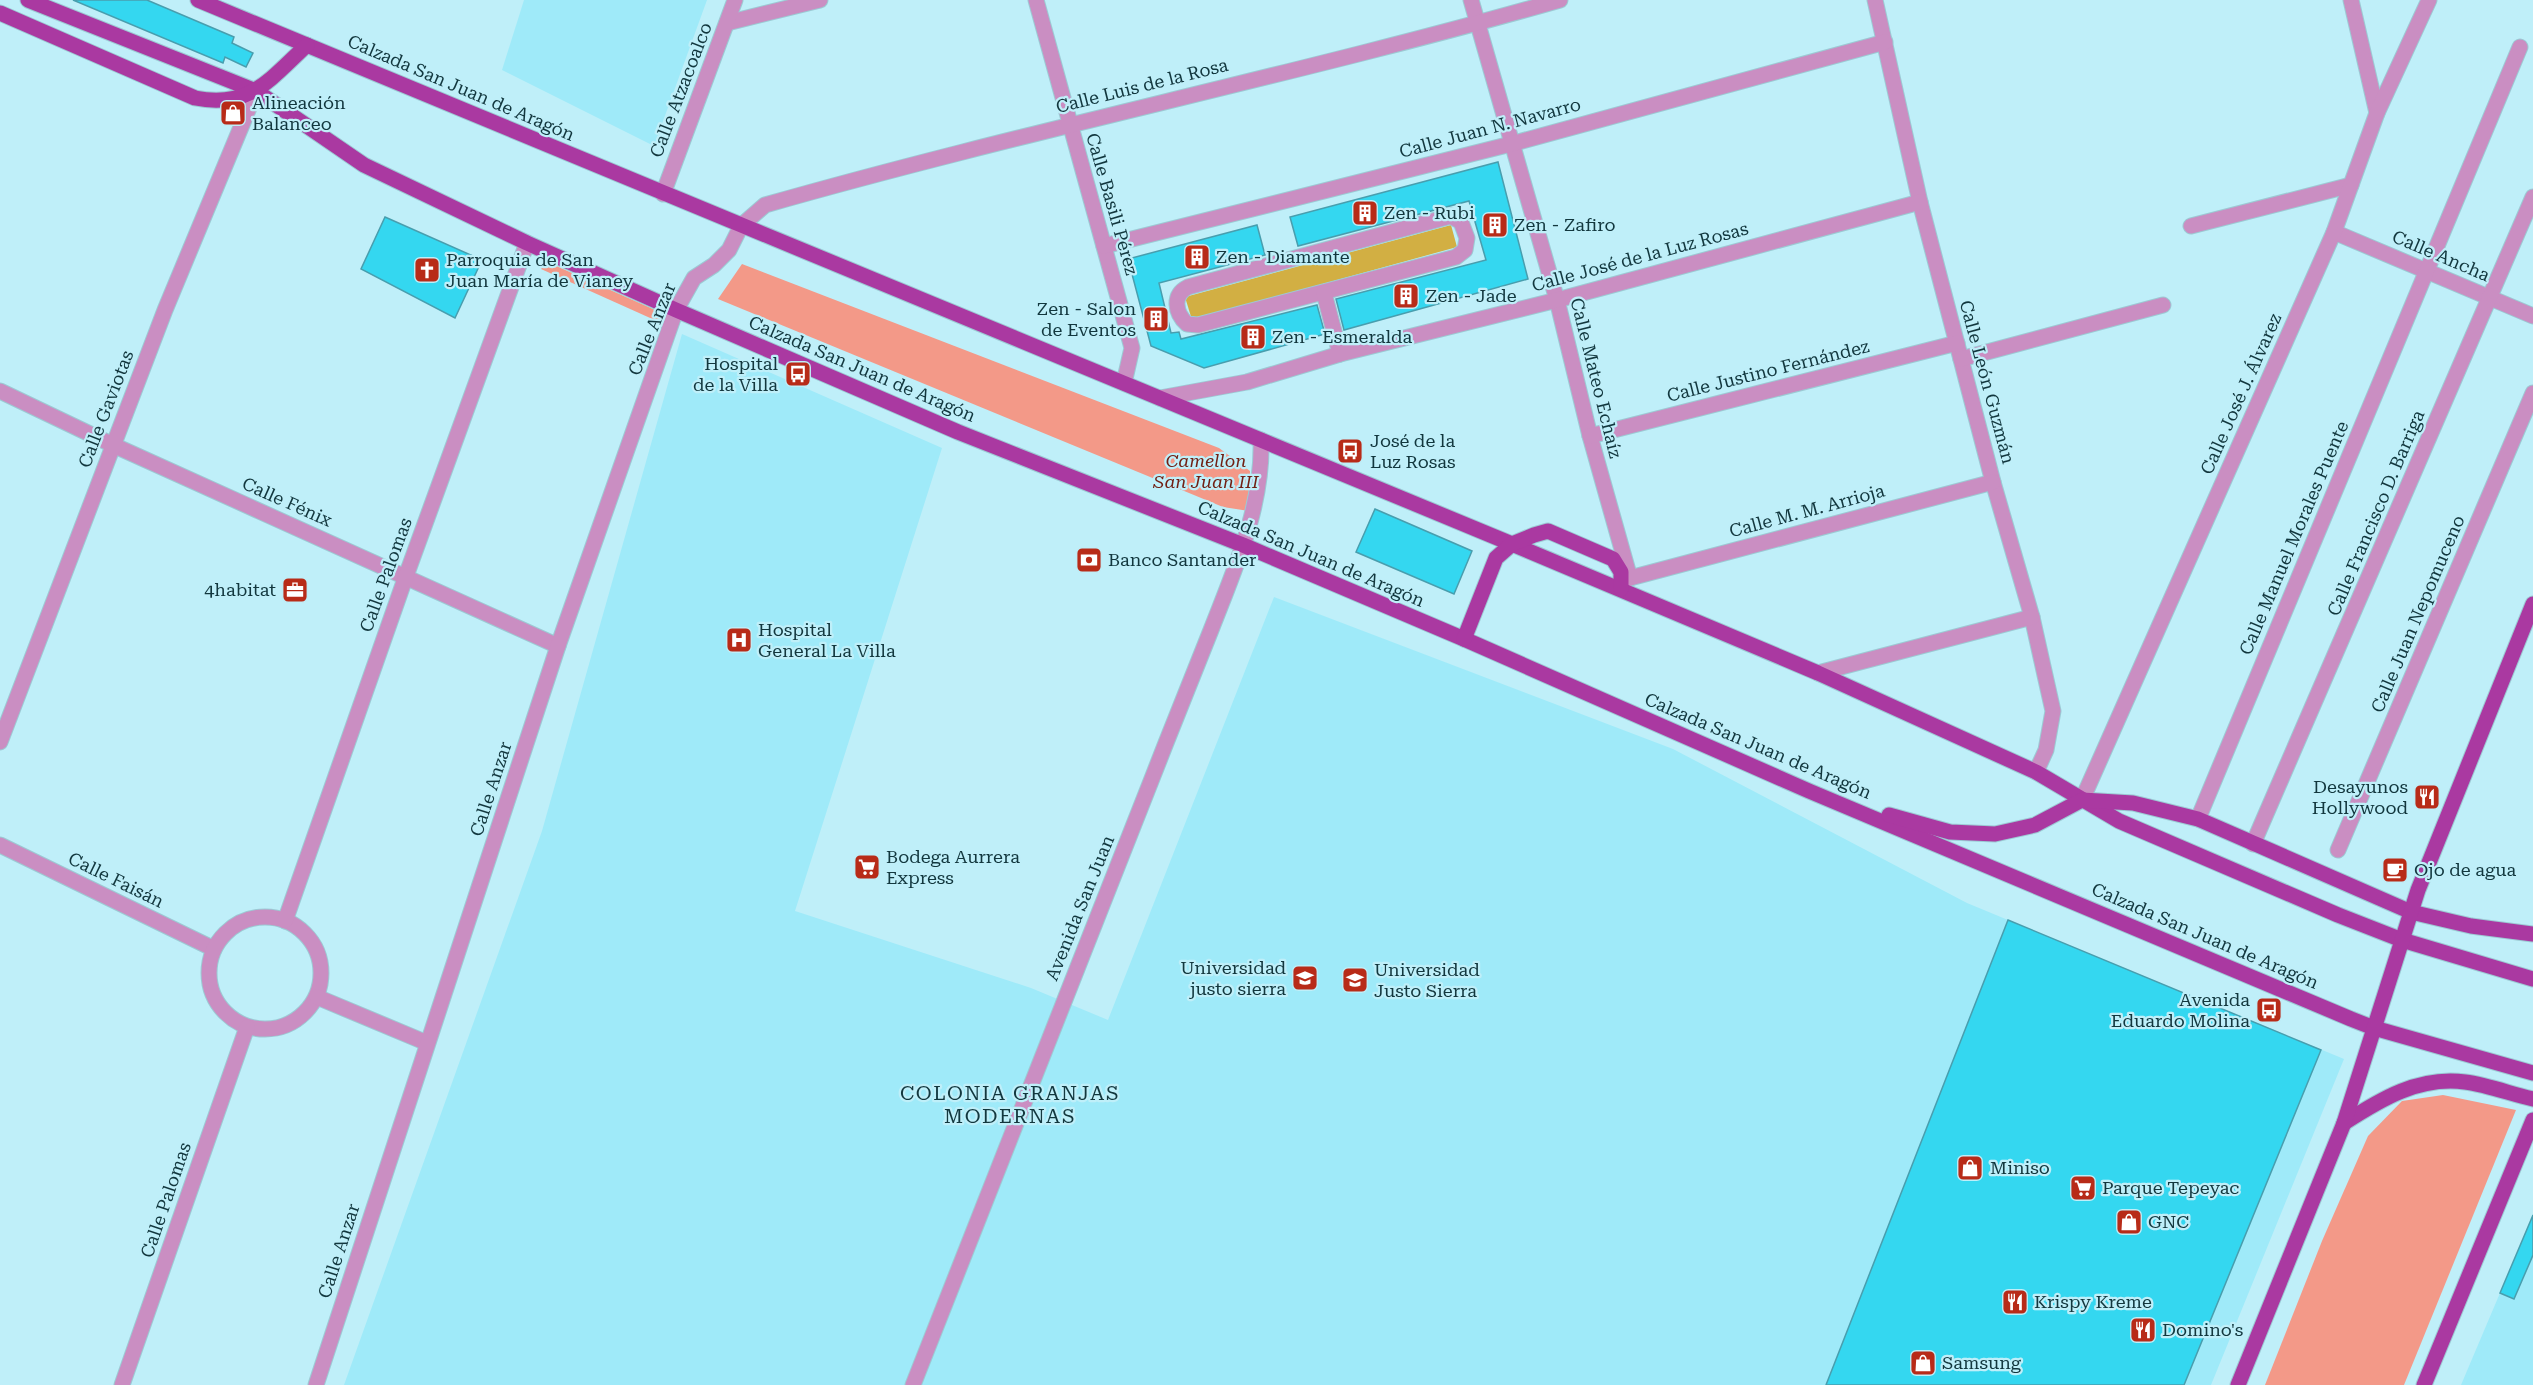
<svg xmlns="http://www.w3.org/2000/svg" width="2533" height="1385" font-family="'Roboto Serif',serif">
  <rect width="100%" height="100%" fill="#bfeff9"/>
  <!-- built -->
  <g fill="#9feaf9">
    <path d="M524,0h183l-53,146 -152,-76z"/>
    <path d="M682,334l260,114 -147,463 236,77 77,32 166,-423 399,152 294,154 377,156 -133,326h-1867l198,-554z"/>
    <path d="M2533,1215v170h-72l39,-92z"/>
  </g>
  <!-- green -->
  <g fill="#f39988">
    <path d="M545,261l126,56 -3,9 -127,-57z"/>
    <path d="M742,264l477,184 31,23 -1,40 -26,-4 -505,-208z"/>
    <path d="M2443,1095l73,15 -112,275h-139l57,-144 46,-105 34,-35z"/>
  </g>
  <!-- water -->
  <path fill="#d2af43" d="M1451,225l6,22 -265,73 -7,-23z"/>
  <!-- building -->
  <g fill="#34d7f0" stroke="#489eae" stroke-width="1.5">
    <path d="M73,0h74l87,37 -2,6 21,10 -7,14 -21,-10 -2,6z"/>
    <path d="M1498,162l30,117 -184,51 -8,-31 150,-39 -17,-59 -171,45 -8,-29z"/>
    <path d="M385,217l97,43 -27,58 -94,-49z"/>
    <path d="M1257,225l8,30 -106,28 12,50 8,-1 2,7 136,-34 8,29 -121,34 -53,-22 -23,-87z"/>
    <path d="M1375,509l97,42 -18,43 -98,-42z"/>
    <path d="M2008,920l313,130 -137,335h-358z"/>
    <path d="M2533,1215v40l-19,44 -14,-6z"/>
  </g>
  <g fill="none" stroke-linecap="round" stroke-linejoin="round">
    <defs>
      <g id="minor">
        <path d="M1036,0l96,348 -8,35"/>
        <path d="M1471,0l86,300 33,136 40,142"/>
        <path d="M1875,0l45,202 73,280 39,135 21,94 -7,39 -10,22"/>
        <path d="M2351,0l26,113"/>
        <path d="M727,23l93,-23"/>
        <path d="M663,194l72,-194"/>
        <path d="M1451,216l10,6 6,16 -2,12 -9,7 -258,68 -11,-1c-12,-11 -15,-29 1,-37z"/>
        <path d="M2191,226l160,-41"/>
        <path d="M2334,232l199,84"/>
        <path d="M1104,246l407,-102 374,-102"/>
        <path d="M1324,293l16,61"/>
        <path d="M1961,359l202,-54"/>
        <path d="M0,391l113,54 445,201"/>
        <path d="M1160,398l87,-16 93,-28 217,-54 363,-98"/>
        <path d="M1590,436l367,-93"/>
        <path d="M1630,578l363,-96"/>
        <path d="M1818,673l214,-56"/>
        <path d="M0,742l165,-432 91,-219"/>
        <path d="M2082,800l252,-568 43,-119 52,-113"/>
        <path d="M2198,819c105,-258 217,-514 322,-772"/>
        <path d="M2253,844l280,-647"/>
        <path d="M0,845l214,104"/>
        <path d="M2338,850l195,-457"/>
        <circle cx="265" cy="973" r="56"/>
        <path d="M285,921l121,-345 121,-333"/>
        <path d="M317,997l110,46"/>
        <path d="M122,1385l125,-358"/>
        <path d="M316,1385l242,-739 118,-336 18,-32 20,-13 15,-15 12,-24 24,-21c263,-75 532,-130 795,-205"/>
        <path d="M913,1385c79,-203 159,-406 240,-609 19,-49 39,-98 58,-146 24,-62 52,-123 50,-190"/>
      </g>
      <g id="major">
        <path d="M28,0l228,91 108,74 163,78 149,67 282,122 285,113 221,94 345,152 542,228 23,9 159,45"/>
        <path d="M198,0l1314,544 306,129 218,99 83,49 219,94 64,25 131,39"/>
        <path d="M0,13l195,85c55,11 75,-19 112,-53"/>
        <path d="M1464,639l32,-81 16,-14 22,-9 14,-4 65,28 8,13v17"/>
        <path d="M1889,815l61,17 45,2 40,-9 47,-25 51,3 65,16 213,93 60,14 62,8"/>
        <path d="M2344,1123c37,-24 75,-47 121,-41 23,3 46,12 68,17"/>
        <path d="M2238,1385l106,-262 74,-233 115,-286"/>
        <path d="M2424,1385l109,-265"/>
      </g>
    </defs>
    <!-- minor casing -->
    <use href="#minor" stroke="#9ccad4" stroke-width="17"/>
    <!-- major casing -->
    <use href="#major" stroke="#9ccad4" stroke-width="17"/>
    <!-- minor -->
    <use href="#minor" stroke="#ca8ec2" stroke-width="15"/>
    <!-- major -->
    <use href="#major" stroke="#aa39a1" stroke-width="15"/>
  </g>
  <!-- icons -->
  <defs>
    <symbol id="shop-square" viewBox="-11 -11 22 22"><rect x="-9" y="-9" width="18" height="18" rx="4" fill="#b82b18" stroke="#bfeff9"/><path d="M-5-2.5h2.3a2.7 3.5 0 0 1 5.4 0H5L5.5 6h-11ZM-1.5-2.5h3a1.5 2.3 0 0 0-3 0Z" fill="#fff"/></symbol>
    <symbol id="building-square" viewBox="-11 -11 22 22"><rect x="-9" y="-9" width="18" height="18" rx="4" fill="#b82b18" stroke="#bfeff9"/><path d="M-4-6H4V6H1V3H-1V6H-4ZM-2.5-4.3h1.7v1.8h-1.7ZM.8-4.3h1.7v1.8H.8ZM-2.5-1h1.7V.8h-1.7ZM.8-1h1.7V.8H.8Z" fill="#fff"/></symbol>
    <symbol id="church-square" viewBox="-11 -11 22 22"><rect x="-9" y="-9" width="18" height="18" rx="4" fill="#b82b18" stroke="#bfeff9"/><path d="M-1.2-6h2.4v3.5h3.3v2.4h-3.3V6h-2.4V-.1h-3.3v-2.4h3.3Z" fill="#fff"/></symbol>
    <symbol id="bus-square" viewBox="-11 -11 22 22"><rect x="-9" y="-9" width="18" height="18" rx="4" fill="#b82b18" stroke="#bfeff9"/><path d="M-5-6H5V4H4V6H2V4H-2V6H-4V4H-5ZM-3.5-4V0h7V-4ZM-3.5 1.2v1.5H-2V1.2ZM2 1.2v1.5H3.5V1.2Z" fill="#fff"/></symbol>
    <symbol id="bank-square" viewBox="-11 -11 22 22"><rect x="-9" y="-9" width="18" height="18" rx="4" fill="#b82b18" stroke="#bfeff9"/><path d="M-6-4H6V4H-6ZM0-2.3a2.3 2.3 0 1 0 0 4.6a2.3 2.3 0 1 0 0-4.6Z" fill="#fff"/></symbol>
    <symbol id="office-square" viewBox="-11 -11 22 22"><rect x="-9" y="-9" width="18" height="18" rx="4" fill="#b82b18" stroke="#bfeff9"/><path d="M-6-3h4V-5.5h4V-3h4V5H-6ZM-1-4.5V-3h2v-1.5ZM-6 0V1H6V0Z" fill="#fff"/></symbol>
    <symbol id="hospital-square" viewBox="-11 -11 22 22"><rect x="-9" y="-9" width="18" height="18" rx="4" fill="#b82b18" stroke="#bfeff9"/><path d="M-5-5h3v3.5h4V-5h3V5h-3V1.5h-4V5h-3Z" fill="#fff"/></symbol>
    <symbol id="restaurant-square" viewBox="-11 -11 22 22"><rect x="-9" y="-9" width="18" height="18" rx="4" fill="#b82b18" stroke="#bfeff9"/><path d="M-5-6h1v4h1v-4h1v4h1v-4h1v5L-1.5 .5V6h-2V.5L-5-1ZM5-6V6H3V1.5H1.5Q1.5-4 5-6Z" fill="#fff"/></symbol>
    <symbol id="supermarket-square" viewBox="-11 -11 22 22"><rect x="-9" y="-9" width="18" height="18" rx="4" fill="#b82b18" stroke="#bfeff9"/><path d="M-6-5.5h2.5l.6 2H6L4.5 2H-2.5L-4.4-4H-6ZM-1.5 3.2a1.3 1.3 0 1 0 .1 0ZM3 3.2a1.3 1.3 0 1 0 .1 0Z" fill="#fff"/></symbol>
    <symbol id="cafe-square" viewBox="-11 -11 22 22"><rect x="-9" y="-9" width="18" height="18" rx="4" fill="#b82b18" stroke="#bfeff9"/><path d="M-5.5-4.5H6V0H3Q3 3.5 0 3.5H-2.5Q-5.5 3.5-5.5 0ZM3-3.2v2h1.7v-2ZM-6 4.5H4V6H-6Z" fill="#fff"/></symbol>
    <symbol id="school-square" viewBox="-11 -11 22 22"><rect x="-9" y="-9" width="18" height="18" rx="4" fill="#b82b18" stroke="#bfeff9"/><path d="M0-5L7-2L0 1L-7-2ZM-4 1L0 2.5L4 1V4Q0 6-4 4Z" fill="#fff"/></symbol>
    <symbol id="university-square" viewBox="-11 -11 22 22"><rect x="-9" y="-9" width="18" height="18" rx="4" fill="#b82b18" stroke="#bfeff9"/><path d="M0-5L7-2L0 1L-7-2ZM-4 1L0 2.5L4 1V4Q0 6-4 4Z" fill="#fff"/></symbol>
  </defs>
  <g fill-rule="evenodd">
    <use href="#shop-square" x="218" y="98" width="30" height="30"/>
    <use href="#building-square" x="1350" y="198" width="30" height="30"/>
    <use href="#building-square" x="1480" y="210" width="30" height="30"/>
    <use href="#building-square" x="1182" y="242" width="30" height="30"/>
    <use href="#church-square" x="412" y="255" width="30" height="30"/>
    <use href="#building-square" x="1391" y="281" width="30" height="30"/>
    <use href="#building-square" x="1141" y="304" width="30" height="30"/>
    <use href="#building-square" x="1238" y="322" width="30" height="30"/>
    <use href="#bus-square" x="783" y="359" width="30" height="30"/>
    <use href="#bus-square" x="1335" y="436" width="30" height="30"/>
    <use href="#bank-square" x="1074" y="545" width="30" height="30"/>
    <use href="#office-square" x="280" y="575" width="30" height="30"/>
    <use href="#hospital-square" x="724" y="625" width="30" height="30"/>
    <use href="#restaurant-square" x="2412" y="782" width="30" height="30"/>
    <use href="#supermarket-square" x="852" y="852" width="30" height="30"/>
    <use href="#cafe-square" x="2380" y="855" width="30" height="30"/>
    <use href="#school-square" x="1290" y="963" width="30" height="30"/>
    <use href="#university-square" x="1340" y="965" width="30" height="30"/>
    <use href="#bus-square" x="2254" y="995" width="30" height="30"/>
    <use href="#shop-square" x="1955" y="1153" width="30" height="30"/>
    <use href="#supermarket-square" x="2068" y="1173" width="30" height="30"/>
    <use href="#shop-square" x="2114" y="1207" width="30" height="30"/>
    <use href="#restaurant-square" x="2000" y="1287" width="30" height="30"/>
    <use href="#restaurant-square" x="2128" y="1315" width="30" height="30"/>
    <use href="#shop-square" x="1908" y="1348" width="30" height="30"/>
  </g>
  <g text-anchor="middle" stroke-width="4.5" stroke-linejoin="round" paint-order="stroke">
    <!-- street labels -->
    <g font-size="18" fill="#12373e" stroke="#bfeff9">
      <text transform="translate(1142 86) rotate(-14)" y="6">Calle Luis de la Rosa</text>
      <text transform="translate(461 88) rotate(23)" y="6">Calzada San Juan de Aragón</text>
      <text transform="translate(681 90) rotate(-69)" y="6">Calle Atzacoalco</text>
      <text transform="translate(1490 128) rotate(-15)" y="6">Calle Juan N. Navarro</text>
      <text transform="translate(1112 204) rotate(74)" y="6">Calle Basili Pérez</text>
      <text transform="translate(2441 256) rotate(23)" y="6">Calle Ancha</text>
      <text transform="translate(1640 257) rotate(-15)" y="6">Calle José de la Luz Rosas</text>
      <text transform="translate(652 329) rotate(-68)" y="6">Calle Anzar</text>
      <text transform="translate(862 369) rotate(23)" y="6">Calzada San Juan de Aragón</text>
      <text transform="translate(1768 371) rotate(-14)" y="6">Calle Justino Fernández</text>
      <text transform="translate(1596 378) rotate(76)" y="6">Calle Mateo Echaíz</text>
      <text transform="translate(1987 382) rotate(75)" y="6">Calle León Guzmán</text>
      <text transform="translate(2241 394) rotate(-66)" y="6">Calle José J. Álvarez</text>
      <text transform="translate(106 409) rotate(-69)" y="6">Calle Gaviotas</text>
      <text transform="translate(287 502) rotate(24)" y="6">Calle Fénix</text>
      <text transform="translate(1807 511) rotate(-15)" y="6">Calle M. M. Arrioja</text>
      <text transform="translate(2376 513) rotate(-67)" y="6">Calle Francisco D. Barriga</text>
      <text transform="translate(2294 538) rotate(-67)" y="6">Calle Manuel Morales Puente</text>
      <text transform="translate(1311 554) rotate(23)" y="6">Calzada San Juan de Aragón</text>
      <text transform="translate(386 575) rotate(-70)" y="6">Calle Palomas</text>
      <text transform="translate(2418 614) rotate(-67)" y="6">Calle Juan Nepomuceno</text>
      <text transform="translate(1758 746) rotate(23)" y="6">Calzada San Juan de Aragón</text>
      <text transform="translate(491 789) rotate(-72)" y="6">Calle Anzar</text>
      <text transform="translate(116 880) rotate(26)" y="6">Calle Faisán</text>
      <text transform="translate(1080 908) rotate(-68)" y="6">Avenida San Juan</text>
      <text transform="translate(2205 936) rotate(23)" y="6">Calzada San Juan de Aragón</text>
      <text transform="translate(166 1200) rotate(-71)" y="6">Calle Palomas</text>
      <text transform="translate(339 1251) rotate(-72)" y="6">Calle Anzar</text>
    </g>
    <!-- poi labels -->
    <g font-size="18" fill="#12373e" stroke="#bfeff9" text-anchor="start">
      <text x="252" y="109">Alineación<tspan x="252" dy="21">Balanceo</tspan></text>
      <text x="1384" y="219">Zen - Rubi</text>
      <text x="1514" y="231">Zen - Zafiro</text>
      <text x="1216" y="263">Zen - Diamante</text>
      <text x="446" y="266">Parroquia de San<tspan x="446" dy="21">Juan María de Vianey</tspan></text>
      <text x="1426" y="302">Zen - Jade</text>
      <text x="1136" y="315" text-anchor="end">Zen - Salon<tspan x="1136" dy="21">de Eventos</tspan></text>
      <text x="1272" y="343">Zen - Esmeralda</text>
      <text x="778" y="370" text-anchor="end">Hospital<tspan x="778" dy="21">de la Villa</tspan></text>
      <text x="1370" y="447">José de la<tspan x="1370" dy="21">Luz Rosas</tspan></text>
      <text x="1108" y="566">Banco Santander</text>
      <text x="276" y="596" text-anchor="end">4habitat</text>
      <text x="758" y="636">Hospital<tspan x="758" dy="21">General La Villa</tspan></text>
      <text x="2408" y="793" text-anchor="end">Desayunos<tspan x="2408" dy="21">Hollywood</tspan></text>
      <text x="886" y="863">Bodega Aurrera<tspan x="886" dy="21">Express</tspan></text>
      <text x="2414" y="876">Ojo de agua</text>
      <text x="1286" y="974" text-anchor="end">Universidad<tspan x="1286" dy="21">justo sierra</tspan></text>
      <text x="1374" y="976">Universidad<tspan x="1374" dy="21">Justo Sierra</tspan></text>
      <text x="2250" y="1006" text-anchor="end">Avenida<tspan x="2250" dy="21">Eduardo Molina</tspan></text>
      <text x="1990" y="1174">Miniso</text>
      <text x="2102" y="1194">Parque Tepeyac</text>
      <text x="2148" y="1228">GNC</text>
      <text x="2034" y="1308">Krispy Kreme</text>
      <text x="2162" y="1336">Domino's</text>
      <text x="1942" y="1369">Samsung</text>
    </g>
    <!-- park labels -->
    <g font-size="18" font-style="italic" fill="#712014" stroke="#bfeff9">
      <text x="1206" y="467">Camellon<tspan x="1206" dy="21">San Juan III</tspan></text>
    </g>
    <!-- neighbourhood labels -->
    <g font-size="20" letter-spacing="1.5" fill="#12373e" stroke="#bfeff9">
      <text x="1010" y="1100">COLONIA GRANJAS<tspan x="1010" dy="23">MODERNAS</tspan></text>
    </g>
  </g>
</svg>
